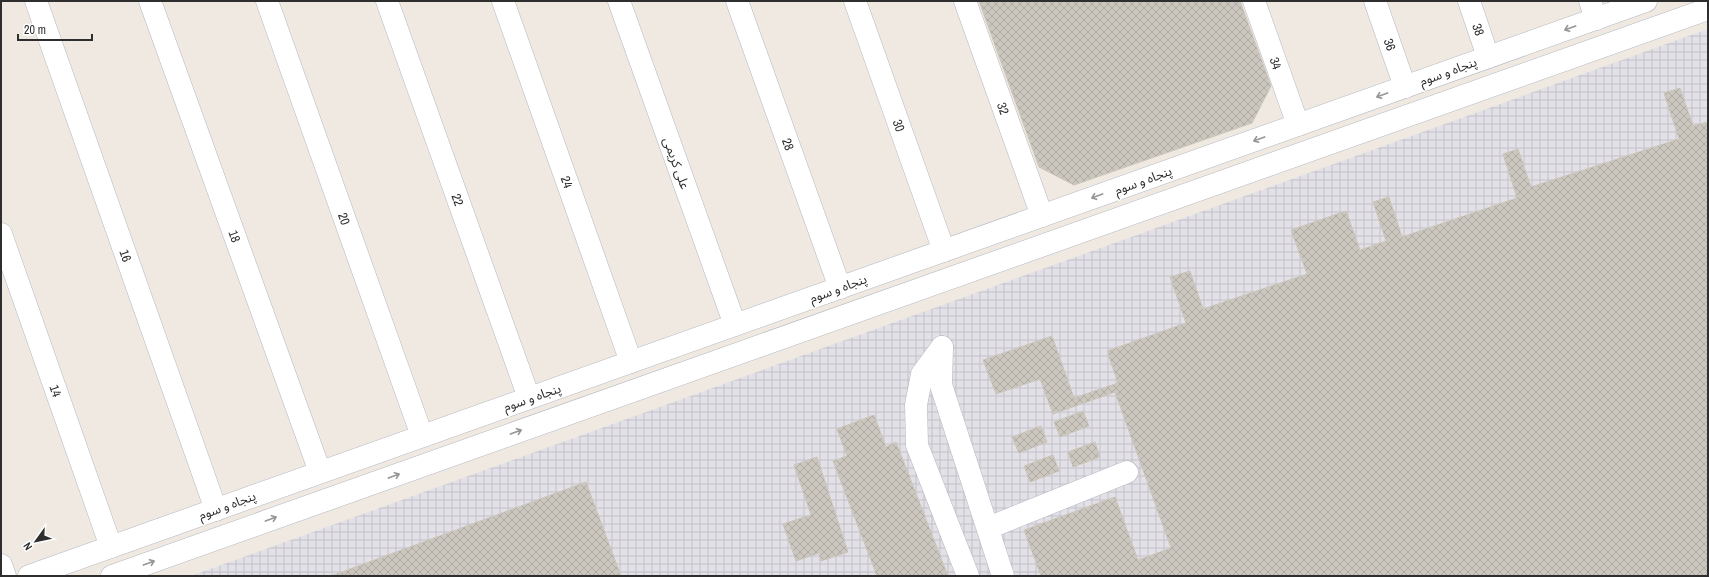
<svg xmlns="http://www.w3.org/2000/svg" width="1709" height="577" font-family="'Archivo Narrow','Noto Sans Arabic',sans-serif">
  <defs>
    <pattern id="industrial-grid" width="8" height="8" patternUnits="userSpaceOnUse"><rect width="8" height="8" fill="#e3e1e8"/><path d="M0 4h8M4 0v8" fill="none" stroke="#c3c1c7"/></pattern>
    <pattern id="building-cross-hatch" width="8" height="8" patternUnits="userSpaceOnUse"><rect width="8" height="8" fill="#cbc7bf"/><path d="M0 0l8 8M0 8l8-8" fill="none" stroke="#afaba4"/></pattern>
  </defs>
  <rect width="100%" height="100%" fill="#efe9e1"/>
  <!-- industrial -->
  <path fill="url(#industrial-grid)" d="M1708,29v547h-1517z"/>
  <!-- building -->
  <g fill="url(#building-cross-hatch)" stroke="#cbc5ba">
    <path d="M979,1h261l31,85 -19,37 -178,62 -35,-18z"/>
    <path d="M1680,88l13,38 15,-4v454h-667l-17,-46 91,-33 23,63 33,-12 -56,-156 -62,22 -13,-35 -44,15 -13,-34 69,-24 22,62 44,-15 -11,-32 79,-28 -16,-46 20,-6 13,38 104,-35 -16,-44 55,-19 14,39 26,-9 -13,-39 16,-5 13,40 115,-39 -14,-44 15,-5 13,38 148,-48 -15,-46z"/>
    <path d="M1083,411l6,15 -29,11 -6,-15z"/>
    <path d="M874,415l12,32 10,-5 52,134h-71l-44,-115 14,-5 -10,-27z"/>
    <path d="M1041,426l6,16 -28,11 -7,-16z"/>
    <path d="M1095,442l5,15 -27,10 -5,-15z"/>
    <path d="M1053,455l6,16 -29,11 -6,-16z"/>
    <path d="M817,457l31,95 -27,9 -2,-8 -23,8 -13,-37 28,-9 -17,-50z"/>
    <path d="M586,482l35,94h-290z"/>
  </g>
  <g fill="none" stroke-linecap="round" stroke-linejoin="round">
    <defs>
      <g id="minor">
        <path id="s1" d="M36,1l180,509"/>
        <path id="s2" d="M150,1l170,471"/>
        <path id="s3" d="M267,1l155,435"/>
        <path id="s4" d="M387,1l142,397"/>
        <path id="s5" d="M503,1l128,361"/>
        <path d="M619,1l116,324"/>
        <path id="s6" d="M737,1l103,287"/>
        <path id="s7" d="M855,1l89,250"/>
        <path id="s8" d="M965,1l77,215"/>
        <path id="s9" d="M1254,1l44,124"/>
        <path id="s10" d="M1375,1l30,86"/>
        <path id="s11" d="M1469,1l19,56"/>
        <path d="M1590,1l6,18"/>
        <path id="s12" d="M1,234l110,313"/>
        <path d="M942,347l-20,27 -6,31 1,40 51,131"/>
        <path d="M942,347l-1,38 62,191"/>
        <path d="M988,528l139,-56"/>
        <path d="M1,565l4,11"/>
        <path d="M29,576l1617,-575"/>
        <path d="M112,576l1596,-567"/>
      </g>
    </defs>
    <!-- minor casing -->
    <use href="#minor" stroke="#b4b7c1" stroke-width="23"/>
    <!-- minor -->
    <use href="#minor" stroke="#fff" stroke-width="22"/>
  </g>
  <!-- one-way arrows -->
  <defs><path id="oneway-shaft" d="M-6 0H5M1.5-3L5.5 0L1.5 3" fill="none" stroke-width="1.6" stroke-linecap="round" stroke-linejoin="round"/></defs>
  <g stroke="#969696">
    <use href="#oneway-shaft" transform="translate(1570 28) rotate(160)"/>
    <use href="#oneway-shaft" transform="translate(1382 95) rotate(160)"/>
    <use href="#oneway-shaft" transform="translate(1259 139) rotate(160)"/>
    <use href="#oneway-shaft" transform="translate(1097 196) rotate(160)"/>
    <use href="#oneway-shaft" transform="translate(516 432) rotate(-20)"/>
    <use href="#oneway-shaft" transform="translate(394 476) rotate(-20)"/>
    <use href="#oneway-shaft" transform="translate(271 519) rotate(-20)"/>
    <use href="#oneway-shaft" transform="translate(149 563) rotate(-20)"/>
  </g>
  <g text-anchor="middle" stroke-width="3" stroke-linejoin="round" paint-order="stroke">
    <!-- street labels -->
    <g font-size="13" fill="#2e2e2e" stroke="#fff">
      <text dy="5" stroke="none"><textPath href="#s11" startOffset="30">38</textPath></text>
      <text dy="5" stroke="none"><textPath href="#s10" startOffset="46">36</textPath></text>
      <text dy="5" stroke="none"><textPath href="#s9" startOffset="66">34</textPath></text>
      <text transform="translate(1448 71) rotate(-20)" y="5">پنجاه و سوم</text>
      <text dy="5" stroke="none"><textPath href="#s8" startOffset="114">32</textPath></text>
      <text dy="5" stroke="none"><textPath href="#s7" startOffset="132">30</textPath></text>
      <text dy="5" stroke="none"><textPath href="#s6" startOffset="152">28</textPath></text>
      <text transform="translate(677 163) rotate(70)" y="5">علی کریمی</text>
      <text transform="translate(1143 180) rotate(-20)" y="5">پنجاه و سوم</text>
      <text dy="5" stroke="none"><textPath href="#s5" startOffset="192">24</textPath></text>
      <text dy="5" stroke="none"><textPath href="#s4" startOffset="211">22</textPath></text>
      <text dy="5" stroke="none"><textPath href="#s3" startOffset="231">20</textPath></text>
      <text dy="5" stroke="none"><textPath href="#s2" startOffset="250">18</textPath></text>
      <text dy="5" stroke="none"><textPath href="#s1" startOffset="270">16</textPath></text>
      <text transform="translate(838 288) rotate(-20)" y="5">پنجاه و سوم</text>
      <text dy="5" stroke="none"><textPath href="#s12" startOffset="166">14</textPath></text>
      <text transform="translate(532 397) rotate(-19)" y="5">پنجاه و سوم</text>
      <text transform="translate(227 505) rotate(-20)" y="5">پنجاه و سوم</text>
    </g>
  </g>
  <!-- border -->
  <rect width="1709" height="577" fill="none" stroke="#2e2e2e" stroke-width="4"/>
  <!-- north arrow -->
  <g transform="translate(36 541) rotate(237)" stroke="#ffffff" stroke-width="3" paint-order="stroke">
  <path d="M0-3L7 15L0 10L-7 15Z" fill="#2e2e2e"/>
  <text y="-6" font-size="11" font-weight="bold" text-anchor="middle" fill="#2e2e2e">N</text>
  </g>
  <!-- scale -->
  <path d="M18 34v6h74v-6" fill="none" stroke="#2e2e2e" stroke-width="2"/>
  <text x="24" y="34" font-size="12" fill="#2e2e2e" stroke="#ffffff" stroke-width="3" paint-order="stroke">20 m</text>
</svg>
